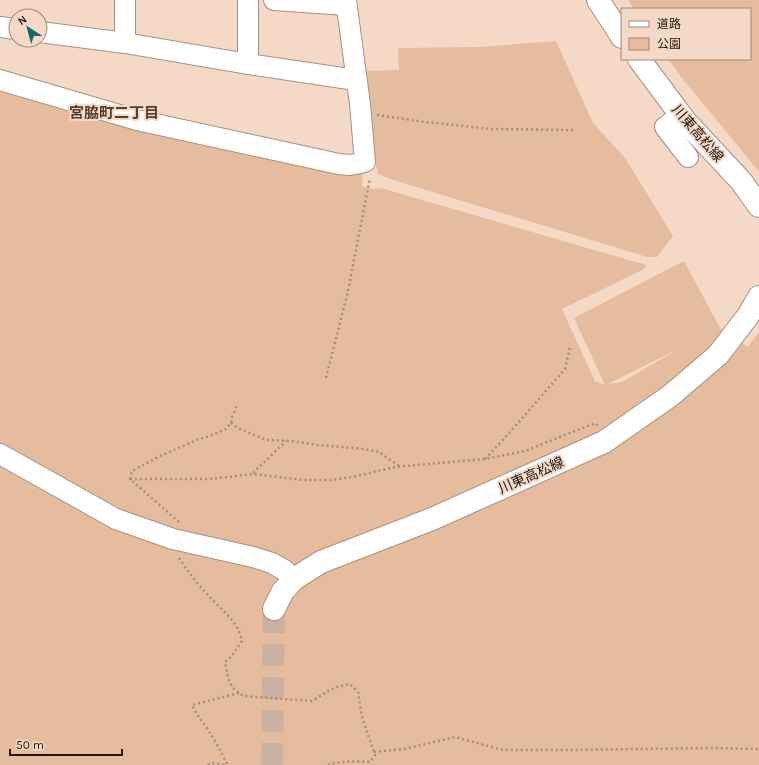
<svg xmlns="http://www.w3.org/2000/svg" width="759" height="765" font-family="Karla,'Noto Sans JP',sans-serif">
  <rect width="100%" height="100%" fill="#f4d9c6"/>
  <!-- green -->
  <g fill="#e5bc9e" fill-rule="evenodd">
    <path d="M628,0h131v172l-3,-4 -74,-90 -14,-19h82v-50h-116z"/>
    <path d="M556,41l37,82 32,35 48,78 -16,21h-10l-254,-77 -15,-6 -6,-27 -10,-76 37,-1 -1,-22 83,-1z"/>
    <path d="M0,91h6l357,81 -1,14 9,3 10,-1 265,77 -2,4 -82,40 33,72 10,4 -31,-67 110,-57 36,67 28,19 11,-15v433h-759zM675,351l-53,31 -14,2 66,-33z"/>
  </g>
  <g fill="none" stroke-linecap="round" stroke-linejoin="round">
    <!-- major-tunnel -->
    <path stroke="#cab2a2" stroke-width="22" stroke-dasharray="22 11" stroke-linecap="butt" d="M272,765l2,-156"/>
    <defs>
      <g id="minor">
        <path d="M274,0l72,5"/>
        <path d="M0,27l16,2"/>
        <path d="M40,32l85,11 123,21 108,16"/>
        <path d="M125,43v-43"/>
        <path d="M248,64v-64"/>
        <path d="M0,80l137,40 202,44 11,1 15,-3 -5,-58 -14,-104"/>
        <path d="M681,115l-16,12 23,30"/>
        <path d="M0,454l116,65 57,20 80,18 19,6 12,7 10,9"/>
      </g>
      <g id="major">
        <path d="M598,0l24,37"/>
        <path d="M639,59l47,63 55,59 18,25"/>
        <path d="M274,609l9,-18 11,-12 27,-17 111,-43 172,-77 66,-46 48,-41 30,-39 11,-19"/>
      </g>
    </defs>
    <!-- minor casing -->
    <use href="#minor" stroke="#a9917f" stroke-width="22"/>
    <!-- major casing -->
    <use href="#major" stroke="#a9917f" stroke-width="24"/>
    <!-- path -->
    <g stroke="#a38f80" stroke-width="2.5" stroke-dasharray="2 3" stroke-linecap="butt">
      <path d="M377,115l49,7 65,7 83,1"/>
      <path d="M326,378l22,-87 22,-113"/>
      <path d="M231,423l7,5 28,12 25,1 27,4 46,4 15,3 20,14"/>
      <path d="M485,459l26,-28 54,-62 5,-22"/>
      <path d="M253,473l33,-32"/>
      <path d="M130,479h80l43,-5 50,6h28l21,-3 43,-10 90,-8 40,-8 70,-28 3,3"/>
      <path d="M179,522l-49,-43 2,-8 26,-14 39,-17 13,-4 16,-7 5,-6 1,-6 6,-13"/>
      <path d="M179,558c9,13 18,26 29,37 12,14 31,27 34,46l-11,16 -6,5 4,18 3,7 11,9 70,5c14,-10 20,-14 37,-17l8,8 4,25 13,38 -5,7c-15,-1 -28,-1 -42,3"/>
      <path d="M374,752l30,-3 51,-12 48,13h66l141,-2 49,1"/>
      <path d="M227,764c-6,-12 -12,-24 -19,-34 -6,-9 -12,-16 -16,-25l47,-12"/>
      <path d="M208,765l3,-2 16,2"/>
    </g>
    <!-- minor -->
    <use href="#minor" stroke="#fff" stroke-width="20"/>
    <!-- major -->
    <use href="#major" stroke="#fff" stroke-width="22"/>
  </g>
  <g text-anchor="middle" stroke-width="4" stroke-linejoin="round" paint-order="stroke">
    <!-- street labels -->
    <g font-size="14" fill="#201710" stroke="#f4d9c6">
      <text transform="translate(698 133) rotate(49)" y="5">川東高松線</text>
      <text transform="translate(531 475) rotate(-24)" y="5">川東高松線</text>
    </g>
    <!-- neighbourhood labels -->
    <g font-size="15" font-weight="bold" fill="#543f2f" stroke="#f4d9c6">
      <text x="114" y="118">宮脇町二丁目</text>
    </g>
  </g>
  <!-- legend -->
  <rect x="621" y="8" width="130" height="52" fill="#f4d9c6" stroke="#9f8b7d"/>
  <rect x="629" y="21" width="20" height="6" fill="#ffffff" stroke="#9f8b7d"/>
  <text x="657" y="28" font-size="12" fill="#201710">道路</text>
  <rect x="629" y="38" width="20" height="12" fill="#e5bc9e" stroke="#9f8b7d"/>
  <text x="657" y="48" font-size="12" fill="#201710">公園</text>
  <!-- north arrow -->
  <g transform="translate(28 28) rotate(324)"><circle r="19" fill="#f4d9c6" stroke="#9f8b7d"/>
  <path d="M0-3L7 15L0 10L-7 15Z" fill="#196764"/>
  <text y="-6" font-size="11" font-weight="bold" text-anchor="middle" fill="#201710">N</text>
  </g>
  <!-- scale -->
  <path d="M10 749v6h112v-6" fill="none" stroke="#201710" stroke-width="2"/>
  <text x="16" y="749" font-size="12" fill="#201710" stroke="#f4d9c6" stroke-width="3" paint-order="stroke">50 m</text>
</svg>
